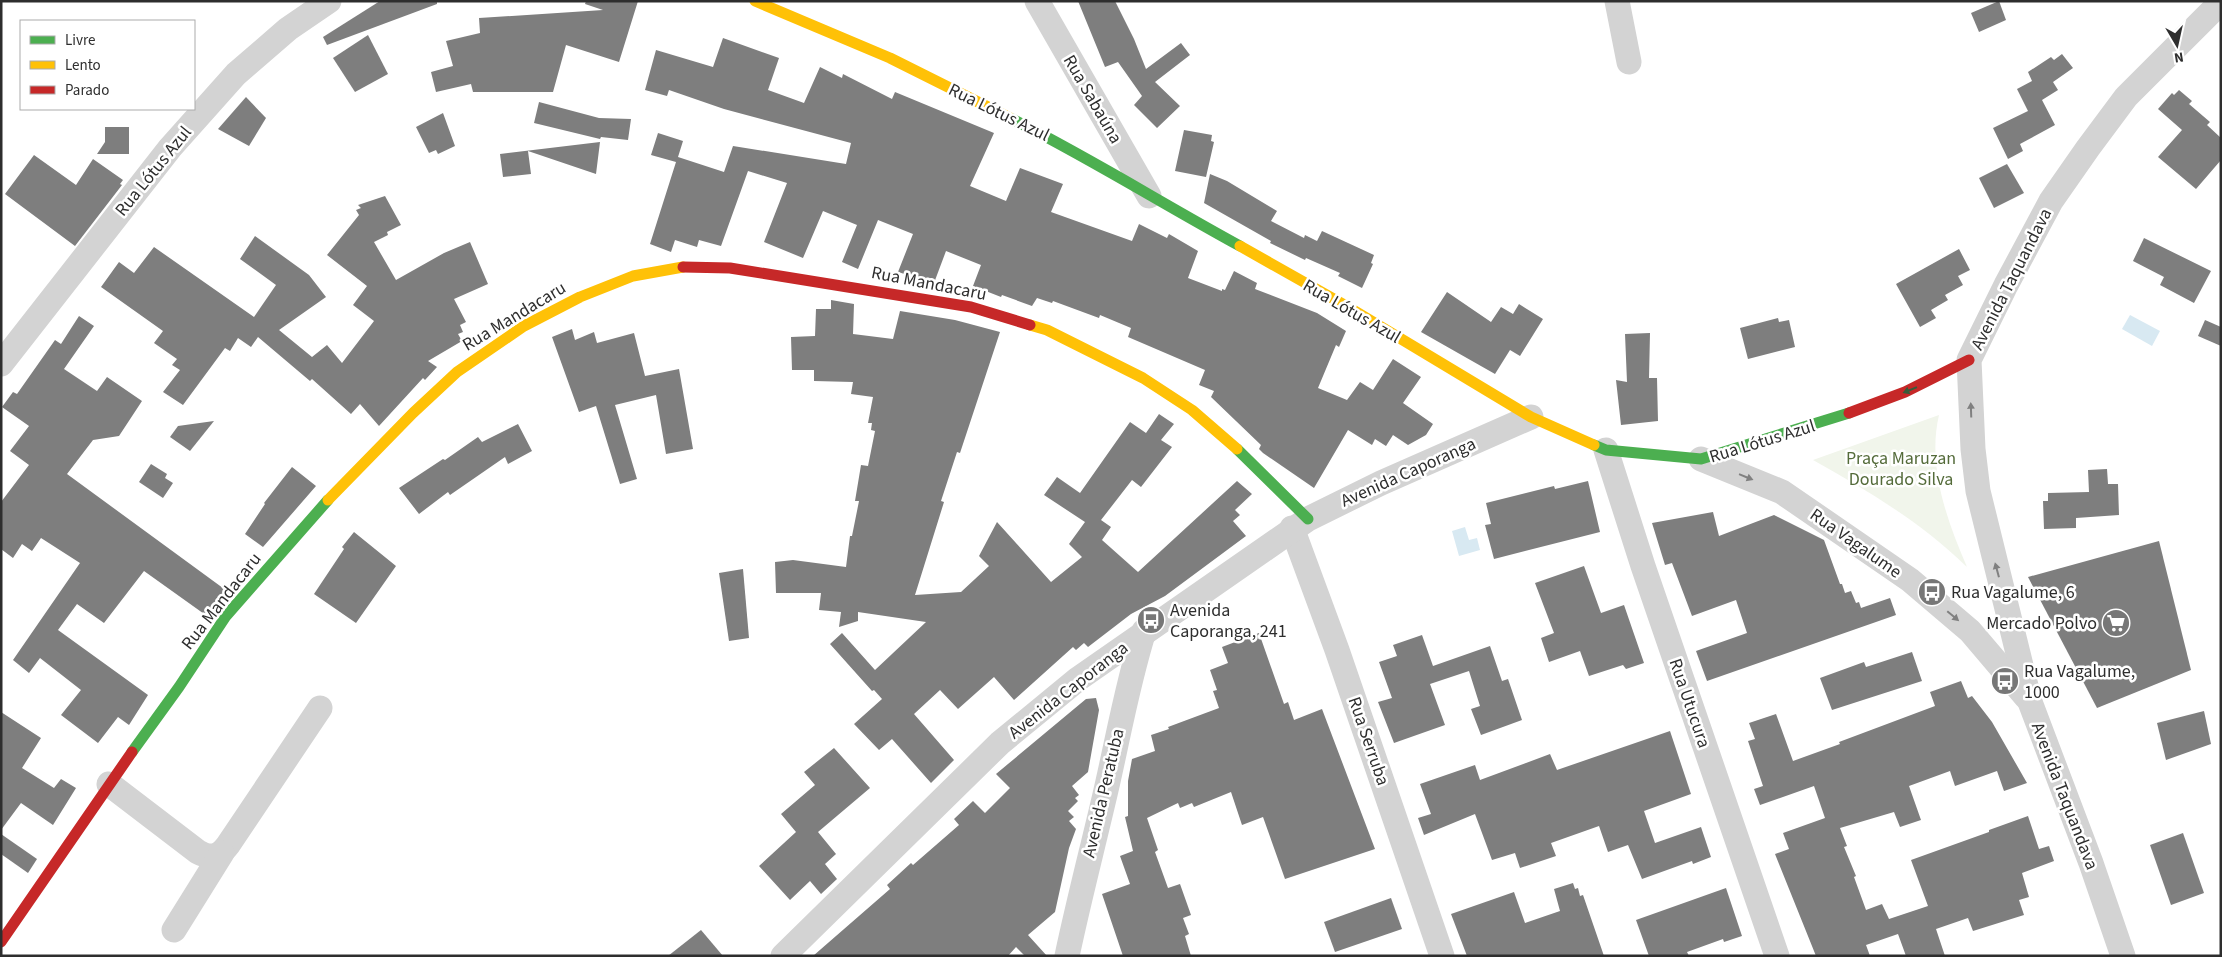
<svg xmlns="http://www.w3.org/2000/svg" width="2222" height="957" font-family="'Source Sans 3',sans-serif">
  <rect width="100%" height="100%" fill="#fff"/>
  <!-- green -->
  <path fill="#f1f5eb" d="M1939,415c-12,51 8,106 28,152 -46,-45 -99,-76 -154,-107z"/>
  <!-- water -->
  <g fill="#d8e9f2">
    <path d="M2130,315l30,16 -8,15 -30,-17z"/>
    <path d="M1465,527l4,13 8,-2 3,12 -21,6 -7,-25z"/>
  </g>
  <!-- building -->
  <g fill="#7e7e7e">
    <path d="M380,1h57v3l-110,41 -4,-8z"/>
    <path d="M586,1h52l-19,61 -53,-17 -13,47h-80l-2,-8 -35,8 -5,-20 22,-6 -7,-25 34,-8 -1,-15 124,-8 -18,-6z"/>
    <path d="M1078,1h37l19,38 12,30 35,-26 9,12 -35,27 25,24 -23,22 -23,-23 8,-9 -24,-34 -13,5z"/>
    <path d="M1999,1l7,19 -27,12 -8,-19z"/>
    <path d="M368,35l20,39 -33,18 -22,-34z"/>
    <path d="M723,38l56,20 -11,32 36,13 16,-36 22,11 1,-4 49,25 3,-7 99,41 -24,53 36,15 14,-33 43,16 -12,28 81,29 7,-17 28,14 2,-4 29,17 -10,27 34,13v-2l3,1 9,-19 23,12 -2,6 62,24 29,18 -7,16 -3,-2 -18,43 29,12 13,-18 13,8 20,-31 28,18 -18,26 30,21 -7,11 -18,10 -15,-10 -7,11 -11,-7 -3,6 -24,-15 -34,58 -51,-35 -4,-4 2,-4 -50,-48 3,-6 -15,-6 6,-15 -77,-33 3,-9 -31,-13 -1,3 -46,-17 -1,2 -15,-5 -5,8 -30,-11 -1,2 -28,-11 8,-21 -35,-14 -12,32 -36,-11 15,-38 -35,-14 -20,49 -16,-7 15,-37 -34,-14 -20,47 -39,-16 23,-59 -39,-12 -27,75 -22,-6 -2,7 -22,-7 -4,12 -21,-8 26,-82 -25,-7 7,-22 25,8 -5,16 46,15 9,-26 113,18 5,-21 -127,-34 -55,-19 -2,6 -22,-6 11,-40 57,17z"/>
    <path d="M2062,54l11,14 -20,14 5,8 -16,10 13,25 -35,19 3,7 -15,8 -15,-31 35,-17 -11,-22 15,-8 -4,-9 23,-15 3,3z"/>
    <path d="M2179,90l13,11 -3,3 21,18 -3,3 14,13v22l-25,29 -38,-32 24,-27 -24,-21 14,-16 2,2z"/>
    <path d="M246,97l20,21 -17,28 -31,-17z"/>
    <path d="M539,102l60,16 32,1 -3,21 -27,-3 -1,2 -66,-16z"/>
    <path d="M443,113l12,33 -17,8 -2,-4 -7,3 -13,-26z"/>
    <path d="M105,127h24v27h-32l8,-12z"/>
    <path d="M1184,130l28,5 -1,6 3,1 -8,35 -31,-6z"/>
    <path d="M600,142l-4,32 -68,-23 3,23 -28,3 -3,-23z"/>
    <path d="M34,155l42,30 17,-26 30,21 -3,4 2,1 -47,61 -70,-52z"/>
    <path d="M2007,164l17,29 -30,15 -15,-30z"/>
    <path d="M1210,174l17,7 50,30 -6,10 33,17 1,-3 12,6 5,-10 52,24 -3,8 2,1 -11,24 -24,-12 2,-3 -34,-15 -1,2 -35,-17 1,-2 -67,-38z"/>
    <path d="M385,196l16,29 -14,7 1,3 -14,7 22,38 48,-27 26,-11 18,42 -34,15 12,23 -6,3 3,7 -5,2 4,7 -34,20 9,6 -12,13 -2,-2 -44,48 -19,-22 -9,10 -39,-35 -2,2 -52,-44 -7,10 -13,-9 -8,13 -5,-3 -42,57 -20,-13 17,-22 -8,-5 5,-6 -23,-16 9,-12 -62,-44 18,-25 15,11 20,-26 100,70 22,-32 -36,-26 15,-23 54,39 17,22 -47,33 33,27 15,-12 15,18 32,-42 -21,-16 14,-19 -40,-31 32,-40 -3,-5 5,-2 -3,-3z"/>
    <path d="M2144,238l67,33 -17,32 -34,-18 4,-8 -31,-16z"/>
    <path d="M1959,249l11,21 -12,6 5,9 -18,10 3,5 -17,10 5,8 -16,9 -24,-43z"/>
    <path d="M1447,292l44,30 10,-15 12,7 6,-10 24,15 -23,37 -10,-6 -15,24 -74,-42z"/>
    <path d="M831,300l23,4 -1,30 40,5 7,-28 55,9 45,12 -40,121 -3,-1 -16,49 3,1 -29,93 46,-3 28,-26 -10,-10 18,-34 54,60 31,-25 -13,-13 16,-22 -41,-27 13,-18 23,16 50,-71 16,11 13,-19 15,10 -13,16 11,7 -31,40 -9,-7 -31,40 10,7 -9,13 36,32 99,-91 15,13 -17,16 5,5 -7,6 13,15 -81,60 -34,18 -43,33 -4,-4 -8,7 -3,-3 -59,53 -20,-23 -36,32 -18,-19 -26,24 40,46 -23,23 -39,-44 -13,11 -25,-26 28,-25 -8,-9 -2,1 -42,-47 12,-11 33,37 51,-48 -68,-10v9l-19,6 2,-15 -22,-2 2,-17h-45l-1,-31 18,-2 53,7 4,-31h2l7,-35h-4l6,-36 7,1 7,-35 -4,-1 1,-7h-4l5,-26 -22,-3 2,-12 -39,-1v-11h-22l-1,-33 24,-1 1,-27h15z"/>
    <path d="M79,316l15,10 -30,43 33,22 10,-14 35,24 -23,35 -26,4 -26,34 160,117 -20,25 -63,-45 -40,52 -27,-19 -19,26 90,65 -19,30 -11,-8 -20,26 -37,-28 20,-25 -41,-32 -11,15 -16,-13 67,-97 -39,-25 -9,13 -10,-7 -9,14 -12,-9v-47l28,-37 -19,-14 19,-25 -27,-19 11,-15 4,2 38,-54 6,4z"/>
    <path d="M1778,318l1,4 10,-2 6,27 -47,12 -8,-31z"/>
    <path d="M2205,320l16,7v19l-23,-10z"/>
    <path d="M572,329l3,11 19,-8 3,11 37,-10 11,43 34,-7 14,80 -27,5 -10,-59 -41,10 22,74 -17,5 -24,-78 -17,6 -27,-75z"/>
    <path d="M1650,333l-1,45h8l1,43 -37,4 -5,-45 11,2 -2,-48z"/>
    <path d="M214,421l-24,30 -20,-14 8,-11z"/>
    <path d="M518,424l14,27 -24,13 -3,-7 -55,38 -2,-3 -29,22 -20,-26 44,-29 2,1 33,-23 4,5z"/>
    <path d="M151,464l16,10 -2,4 8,5 -10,15 -24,-16z"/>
    <path d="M292,467l24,19 -53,61 -18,-13 20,-30 -1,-1z"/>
    <path d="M2107,469l1,15h10l1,31 -43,3v10l-32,1 -1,-28h5v-8l41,-1 -1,-22z"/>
    <path d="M1588,481l12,51 -106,27 -9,-34 6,-1 -5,-21 68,-17 1,3z"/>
    <path d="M1713,512l6,24 55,-21 50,25 16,44h2l3,9 6,-2 5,12 3,-1 2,6 29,-10 6,17 -189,66 -11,-30 51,-18 -11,-33 -44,16 -20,-53 -7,2 -13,-42z"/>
    <path d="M354,532l42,34 -40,57 -42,-29 30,-45 -2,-2z"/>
    <path d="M2159,541l32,129 -94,38 -69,-131z"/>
    <path d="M1584,566l17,47 23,-8 20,58 -18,6 -3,-4 -34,11 -9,-25 -31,11 -8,-24 13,-5 -19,-50z"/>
    <path d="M743,569l6,69 -20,3 -10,-68z"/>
    <path d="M1259,633l25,71 4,-2 6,18 28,-11 53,140 -90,30 -22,-62 -21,8 -11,-33 -37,15 -2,-4 -12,5 -2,-5 -31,15 11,32 -3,2 13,36 12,-4 11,31 -8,3 6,16 -4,2 6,20h-68l-21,-62 28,-10 -10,-28 13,-5 -8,-34 3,-1v-35l4,-22 23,-8 -4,-16 18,-6 -1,-2 51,-19 -6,-17 4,-1 -7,-20 18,-7 -6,-16z"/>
    <path d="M1422,635l11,31 57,-20 12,35 6,-2 14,41 -41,15 -10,-26 9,-3 -11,-35 -39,13 15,41 -51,18 -16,-41 14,-4 -13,-36 18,-6 -4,-11z"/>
    <path d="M1912,652l10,29 -90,29 -12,-32 44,-16 2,5z"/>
    <path d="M1961,681l7,17 4,-2 20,26 35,61 -23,8 -7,-20 -42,15 -5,-15 -41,15 12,34 -21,7 -6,-15 -54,16 7,18 -3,1 12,29 -2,1 12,33 16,-6 7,15 39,-13 -17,-46 78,-28v-2l39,-14 11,33 10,-3 5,15 -32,12 7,24 -10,3 5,15 -51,16 -5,-13 -32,11 9,27h-39l-8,-22 -32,11 4,11h-54l-41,-102 14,-5 -6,-16 42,-15 -11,-32 -54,19 -6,-16 9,-3 -15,-45 7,-2 -6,-16 27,-9 17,47 47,-17 -1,-2 96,-36 -5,-14z"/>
    <path d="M1096,698l3,12 -11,62 -16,14 7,9 -4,3 3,3 -10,10 6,6 -5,4 7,8 -7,19 -14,64 -27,23 19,21h-22l-9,-9 -8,9h-195l77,-67 -3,-4 24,-22 2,2 46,-40 -5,-6 19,-18 12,12 25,-25 -14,-14 90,-75z"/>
    <path d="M2204,711l7,33 -45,16 -9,-37z"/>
    <path d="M1,712l40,26 -19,30 32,20 7,-9 15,9 -23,37 -32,-22 -20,27z"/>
    <path d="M1670,731l21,63 -47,17 11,32 46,-16 10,30 -18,7 -1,-3 -50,18 -14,-34 -20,7 -9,-26 -48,17 5,13 -36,12 -5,-15 -23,7 -17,-46 -51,21 -6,-17 13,-4 -11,-30 55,-19 5,15 70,-26 7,16z"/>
    <path d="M834,748l36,40 -52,44 18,22 -11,10 12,15 -16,15 -11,-13 -20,19 -31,-34 37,-34 -15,-18 34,-29 -11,-13z"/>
    <path d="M2183,833l21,60 -33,12 -21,-60z"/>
    <path d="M1,834l36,25 -9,14 -27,-19z"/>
    <path d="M1573,883l2,6 3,-1 2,8 3,-1 21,61h-137l-16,-42 63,-22 11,31 35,-12 -6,-22z"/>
    <path d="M1726,888l16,48 -18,6 -1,-3 -36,13 2,4h-40l-13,-36z"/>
    <path d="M1391,898l11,31 -67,23 -11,-30z"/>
    <path d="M701,930l22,26h-55z"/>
  </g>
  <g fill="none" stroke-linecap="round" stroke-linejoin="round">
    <!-- street -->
    <g stroke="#d3d3d3" stroke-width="25">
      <path d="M1037,1l112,195"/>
      <path d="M1617,1l12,61"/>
      <path d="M1,364l169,-216 66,-74 52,-45 41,-28"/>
      <path d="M1606,450l37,116 134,390"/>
      <path d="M1701,459l81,33 128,88 60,51 56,66"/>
      <path d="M1292,528l45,122 105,306"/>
      <path d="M109,784l89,68c13,7 21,5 30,-7l92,-137"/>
      <path d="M174,930l48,-77"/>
      <path d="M783,956l217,-213 78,-64 230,-160 73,-36 150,-66"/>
      <path d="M1067,956c11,-52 24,-102 36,-153 14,-58 23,-115 41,-172"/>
      <path d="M2123,956l-32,-93 -61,-161 -52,-211 -5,-42 -4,-89 37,-75 45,-84 37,-53 38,-51 95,-95"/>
    </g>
    <!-- fast -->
    <g stroke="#4caf50" stroke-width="11">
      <path d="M1010,118c78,39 153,86 230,128"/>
      <path d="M1594,445l12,5 95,9 148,-46"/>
      <path d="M1237,449l71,70"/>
      <path d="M132,752l47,-65 47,-71 102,-116"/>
    </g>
    <!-- slow -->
    <g stroke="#ffc107" stroke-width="11">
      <path d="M755,1l135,57 120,60"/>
      <path d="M1240,246l108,61 183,110 63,28"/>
      <path d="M1030,325l17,5 96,48 49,32 45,39"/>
      <path d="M328,500l85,-87 44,-41 67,-46 56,-29 53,-21 50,-9"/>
    </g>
    <!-- jam -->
    <g stroke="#c62828" stroke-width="11">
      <path d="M683,267l47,1 241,39 59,18"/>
      <path d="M1849,413l56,-21 64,-32"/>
      <path d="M1,942l131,-190"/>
    </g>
  </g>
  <!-- one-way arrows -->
  <defs><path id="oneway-solid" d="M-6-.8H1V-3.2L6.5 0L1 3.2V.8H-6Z" transform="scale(1.25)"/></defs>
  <use fill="#385b3a" href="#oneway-solid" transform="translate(1910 390) rotate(158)"/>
  <g fill="#808080">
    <use href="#oneway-solid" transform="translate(1971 410) rotate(-92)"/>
    <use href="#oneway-solid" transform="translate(1746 477) rotate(22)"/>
    <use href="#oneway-solid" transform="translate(1997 570) rotate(-105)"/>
    <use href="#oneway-solid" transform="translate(1953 616) rotate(40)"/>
  </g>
  <!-- icons -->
  <defs>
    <symbol id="bus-disc" viewBox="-11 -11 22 22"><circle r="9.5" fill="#777" stroke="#fff"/><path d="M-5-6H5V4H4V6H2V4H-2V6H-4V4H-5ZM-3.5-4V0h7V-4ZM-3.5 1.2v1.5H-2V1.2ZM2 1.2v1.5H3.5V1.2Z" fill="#fff"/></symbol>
    <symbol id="supermarket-disc" viewBox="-11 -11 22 22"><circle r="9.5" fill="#777" stroke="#fff"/><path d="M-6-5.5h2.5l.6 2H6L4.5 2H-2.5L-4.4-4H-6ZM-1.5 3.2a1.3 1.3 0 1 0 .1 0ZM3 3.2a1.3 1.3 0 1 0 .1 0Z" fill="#fff"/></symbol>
  </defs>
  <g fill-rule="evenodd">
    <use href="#bus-disc" x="1916" y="576" width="32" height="32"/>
    <use href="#bus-disc" x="1135" y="604" width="32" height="32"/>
    <use href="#supermarket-disc" x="2100" y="607" width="32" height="32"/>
    <use href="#bus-disc" x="1989" y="665" width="32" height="32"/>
  </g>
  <g text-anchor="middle" stroke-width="5" stroke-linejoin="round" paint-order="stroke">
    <!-- street labels -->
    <g font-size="18" fill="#2e2e2e" stroke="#fff">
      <text transform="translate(1093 99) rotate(60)" y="6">Rua Sabaúna</text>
      <text transform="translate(999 112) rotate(26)" y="6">Rua Lótus Azul</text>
      <text transform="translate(153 171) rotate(-51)" y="6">Rua Lótus Azul</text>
      <text transform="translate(2011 279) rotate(-63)" y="6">Avenida Taquandava</text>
      <text transform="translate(929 283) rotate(11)" y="6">Rua Mandacaru</text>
      <text transform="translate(1352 311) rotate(30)" y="6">Rua Lótus Azul</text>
      <text transform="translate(514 316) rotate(-31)" y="6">Rua Mandacaru</text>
      <text transform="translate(1762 441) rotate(-17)" y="6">Rua Lótus Azul</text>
      <text transform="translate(1408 472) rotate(-24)" y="6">Avenida Caporanga</text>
      <text transform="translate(1856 543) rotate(35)" y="6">Rua Vagalume</text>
      <text transform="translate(221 601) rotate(-52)" y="6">Rua Mandacaru</text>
      <text transform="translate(1068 690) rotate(-38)" y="6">Avenida Caporanga</text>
      <text transform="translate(1690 703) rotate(71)" y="6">Rua Utucura</text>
      <text transform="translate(1369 741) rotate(71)" y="6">Rua Serruba</text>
      <text transform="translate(1103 793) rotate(-77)" y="6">Avenida Peratuba</text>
      <text transform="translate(2065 796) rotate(69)" y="6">Avenida Taquandava</text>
    </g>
    <!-- park labels -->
    <g font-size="18" fill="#546b3a" stroke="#fff">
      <text x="1901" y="464">Praça Maruzan<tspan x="1901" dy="21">Dourado Silva</tspan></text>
    </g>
    <!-- poi labels -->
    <g font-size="18" fill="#2e2e2e" stroke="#fff" text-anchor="start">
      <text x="1951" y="598">Rua Vagalume, 6</text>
      <text x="1170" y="616">Avenida<tspan x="1170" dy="21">Caporanga, 241</tspan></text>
      <text x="2097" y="629" text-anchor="end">Mercado Polvo</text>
      <text x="2024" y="677">Rua Vagalume,<tspan x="2024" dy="21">1000</tspan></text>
    </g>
  </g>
  <!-- border -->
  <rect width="2222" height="957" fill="none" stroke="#2e2e2e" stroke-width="5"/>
  <!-- legend -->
  <rect x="20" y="20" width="175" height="90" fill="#ffffff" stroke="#ababab"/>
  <rect x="30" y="36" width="25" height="8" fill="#4caf50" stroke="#ababab"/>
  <text x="65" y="45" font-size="15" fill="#2e2e2e">Livre</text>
  <rect x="30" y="61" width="25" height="8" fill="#ffc107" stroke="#ababab"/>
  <text x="65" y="70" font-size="15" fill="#2e2e2e">Lento</text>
  <rect x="30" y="86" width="25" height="8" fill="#c62828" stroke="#ababab"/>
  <text x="65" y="95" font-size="15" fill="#2e2e2e">Parado</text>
  <!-- north arrow -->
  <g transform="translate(2177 45) rotate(171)" stroke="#ffffff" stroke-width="4" paint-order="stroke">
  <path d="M0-4L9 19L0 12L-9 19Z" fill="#2e2e2e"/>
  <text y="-8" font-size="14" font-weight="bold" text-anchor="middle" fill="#2e2e2e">N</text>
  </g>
</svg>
